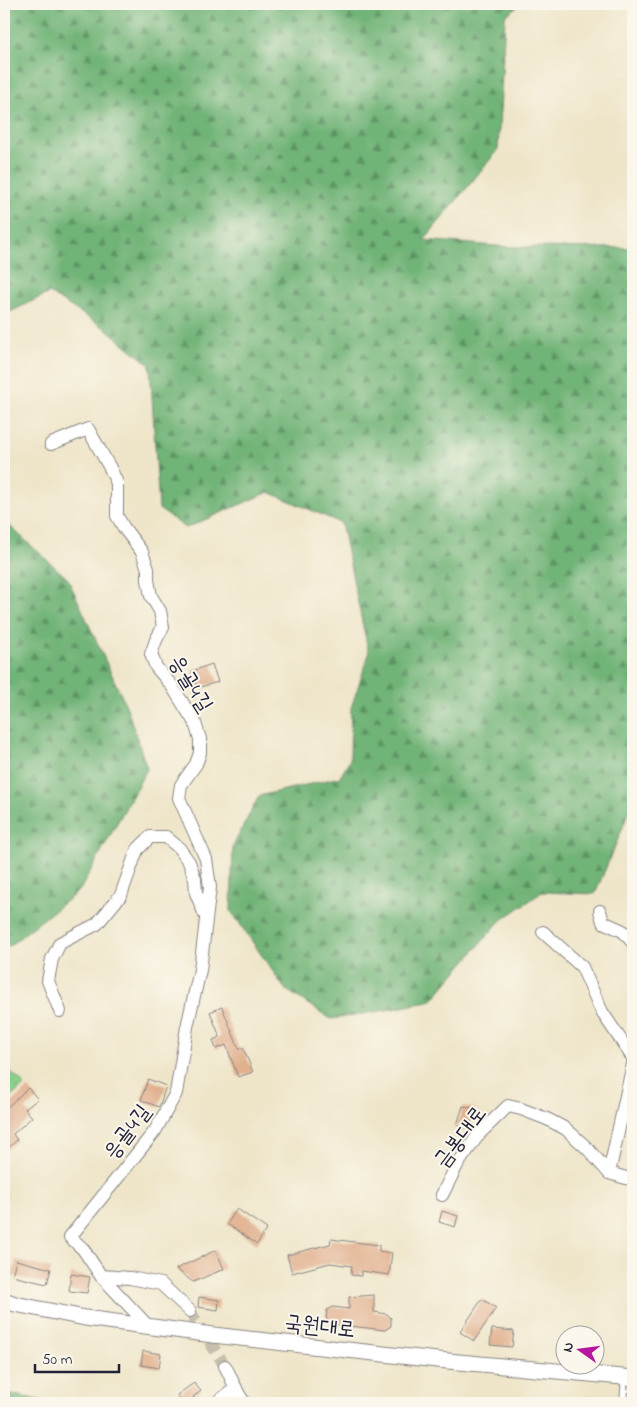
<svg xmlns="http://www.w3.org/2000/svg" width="637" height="1407" font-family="'Indie Flower','Poor Story',sans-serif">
  <defs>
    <pattern id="grass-dots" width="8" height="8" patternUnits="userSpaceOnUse" patternTransform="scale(1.25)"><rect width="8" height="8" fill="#8cd28b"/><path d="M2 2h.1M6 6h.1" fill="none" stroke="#78b479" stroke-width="1.8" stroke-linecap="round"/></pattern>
    <pattern id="forest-firs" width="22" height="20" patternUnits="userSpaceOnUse" patternTransform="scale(1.25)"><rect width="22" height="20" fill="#71b477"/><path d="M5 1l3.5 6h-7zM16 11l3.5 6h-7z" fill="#5c9263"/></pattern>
  </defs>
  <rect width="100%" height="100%" fill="#fbf7ec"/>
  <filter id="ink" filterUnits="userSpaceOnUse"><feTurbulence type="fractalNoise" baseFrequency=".02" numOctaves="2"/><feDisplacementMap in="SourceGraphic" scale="10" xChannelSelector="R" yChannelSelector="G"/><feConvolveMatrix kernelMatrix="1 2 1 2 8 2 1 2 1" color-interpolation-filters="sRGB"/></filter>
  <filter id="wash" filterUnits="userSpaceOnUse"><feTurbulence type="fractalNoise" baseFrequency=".0096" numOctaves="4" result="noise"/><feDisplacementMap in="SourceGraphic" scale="20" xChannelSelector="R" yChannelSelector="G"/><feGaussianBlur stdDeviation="1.12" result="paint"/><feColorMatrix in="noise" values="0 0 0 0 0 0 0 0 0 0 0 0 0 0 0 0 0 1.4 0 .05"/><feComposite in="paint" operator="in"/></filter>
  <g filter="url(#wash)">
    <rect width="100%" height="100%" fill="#efe6ca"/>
    <!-- grass -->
    <path fill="url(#grass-dots)" stroke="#577a63" d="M4,1066l21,19 -21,18z"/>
    <!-- forest -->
    <g fill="url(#forest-firs)" stroke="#4a6b59">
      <path d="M4,4h517l-16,12 -7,134 -74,90 84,7 125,1v555l-38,91 -53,-2 -43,30 -67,78 -34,8 -67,11 -46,-30 -54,-78 2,-65 26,-50 81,-19 10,-17 1,-52 18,-54 -28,-131 -72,-31 -83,36 -27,-19 -9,-144 -45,-37 -56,-35 -41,20h-4z"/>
      <path d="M4,521l64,58 59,129 20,61 -67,121 -76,60z"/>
      <path d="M4,1392l47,11h-47z"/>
    </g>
    <g id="blocks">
      <!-- building -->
      <g fill="#e1b08e">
        <path d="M212,664l6,18 -21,6 -5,-17z"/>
        <path d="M222,1007l17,42 4,-1 10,24 -15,5 -12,-32 -10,4 -3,-9 7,-3 -10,-25z"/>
        <path d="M148,1079l18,7 -7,21 -18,-7z"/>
        <path d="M28,1088l10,11 -13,10 7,8 -19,17 4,6 -13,12v-42z"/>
        <path d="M463,1106l12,3 -6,20 -12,-4z"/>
        <path d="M237,1209l30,20 -10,15 -30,-20z"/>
        <path d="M442,1211l16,5 -3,11 -16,-5z"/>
        <path d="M331,1239l48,6v6l13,2 -3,22 -28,-4v5l-10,-1 1,-9 -22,-3 -38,10 -5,-18 43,-11z"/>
        <path d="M216,1250l8,19 -31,13 -17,-13z"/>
        <path d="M16,1260l35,9 -4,15 -35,-8z"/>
        <path d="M71,1274l19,3 -3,16 -18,-2z"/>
        <path d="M374,1295v17l13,2 4,4v8l-6,4 -54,-6 -5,-6 1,-8 5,-3 17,2v-12z"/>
        <path d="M199,1297l20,3 -1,10 -20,-3z"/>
        <path d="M482,1299l14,9 -22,33 -14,-9z"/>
        <path d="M492,1329l22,2 -2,16 -22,-2z"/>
        <path d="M143,1351l18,3 -2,14 -18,-3z"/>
        <path d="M194,1383l7,8 -8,6 5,6h-15l-6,-8z"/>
      </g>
    </g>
  </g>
  <g filter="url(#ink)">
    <use href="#blocks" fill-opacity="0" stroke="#888482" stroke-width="1"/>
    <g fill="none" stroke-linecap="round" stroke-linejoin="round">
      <!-- minor-tunnel -->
      <path stroke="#c6bfad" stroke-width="12" stroke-dasharray="12 6" stroke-linecap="butt" d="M190,1311l35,55"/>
      <defs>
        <path id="service" d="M623,1403l2,-26"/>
        <g id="minor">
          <path d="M51,444l37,-15 22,39 7,15v33l7,12 18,24 6,17v11l3,16 9,15 3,16 -7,13 -5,14 5,13 16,19 23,37 5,16v14l-4,11 -15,21 -2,13 27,61 4,28 -10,83 -13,57 -11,66 -21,38 -85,106 13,12 18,27 48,51"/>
          <path d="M600,911l3,11 20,9 10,12"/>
          <path d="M543,932l39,35 20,45 31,46"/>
          <path d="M60,1011l-12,-30 4,-22 8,-16 37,-19 24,-29 16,-45 13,-13h16l13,11 10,14 6,17 1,14 9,22"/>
          <path d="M609,1173l24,-109"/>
          <path d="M442,1195l15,-30 22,-31 29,-28 13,3 26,10 19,10 21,19 22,25 24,7"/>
          <path d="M101,1276l29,2 31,6 29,27"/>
          <path d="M225,1366c7,12 11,27 20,37"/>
          <path d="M216,1403l20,-15"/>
        </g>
        <path id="tertiary" d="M4,1300l11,4 70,14 128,17 224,25 196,18"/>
      </defs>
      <!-- service casing -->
      <use href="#service" stroke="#888482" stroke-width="8"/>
      <!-- minor casing -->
      <use href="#minor" stroke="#888482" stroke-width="14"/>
      <!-- tertiary casing -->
      <use href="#tertiary" stroke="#888482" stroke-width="17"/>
      <!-- service -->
      <use href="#service" stroke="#fff" stroke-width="6"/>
      <!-- minor -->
      <use href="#minor" stroke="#fff" stroke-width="12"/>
      <!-- tertiary -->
      <use href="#tertiary" stroke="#fff" stroke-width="15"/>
    </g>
  </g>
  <g text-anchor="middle" stroke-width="4" stroke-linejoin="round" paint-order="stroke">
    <!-- street labels -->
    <g font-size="22" fill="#22223b" stroke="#fbf7ec">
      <text transform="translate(192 683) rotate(58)" y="8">응골4길</text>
      <text transform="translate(126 1131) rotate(-53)" y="8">응골4길</text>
      <text transform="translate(459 1136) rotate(-53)" y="8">금봉대로</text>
      <text transform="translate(320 1325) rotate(6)" y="8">국원대로</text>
    </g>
  </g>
  <!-- margin -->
  <rect width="637" height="1407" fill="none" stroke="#fbf7ec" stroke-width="20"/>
  <!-- north arrow -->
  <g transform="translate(580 1350) rotate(284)"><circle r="24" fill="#fbf7ec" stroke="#a4a2a5"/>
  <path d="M0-4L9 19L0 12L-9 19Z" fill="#b5179e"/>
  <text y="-8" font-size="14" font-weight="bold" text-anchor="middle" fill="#22223b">N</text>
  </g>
  <!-- scale -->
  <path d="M35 1364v8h84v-8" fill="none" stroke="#22223b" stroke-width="2.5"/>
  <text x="42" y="1364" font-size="15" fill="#22223b" stroke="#fbf7ec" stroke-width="4" paint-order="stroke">50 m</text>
</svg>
